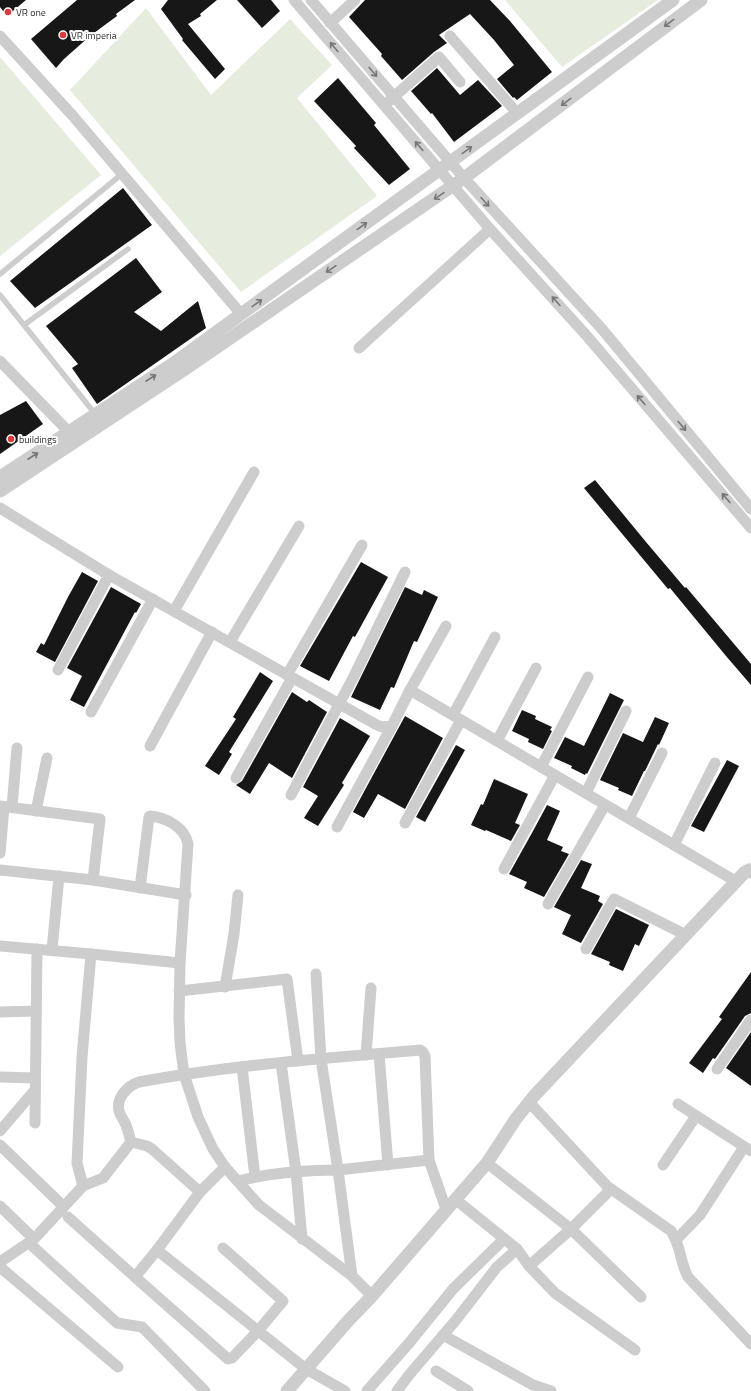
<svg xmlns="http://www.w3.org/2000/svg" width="751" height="1391" font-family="'Titillium Web',sans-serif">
  <rect width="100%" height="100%" fill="#fff"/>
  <!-- green -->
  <g fill="#e6eddf">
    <path d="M505,0h153l-96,67z"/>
    <path d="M146,8l65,87 79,-76 42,46 -35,33 80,98 -136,96 -171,-202z"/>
    <path d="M0,57l101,118 -101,81z"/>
  </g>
  <!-- building -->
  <g fill="#171717">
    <path d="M0,0h26l-19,16 -7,-9z"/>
    <path d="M77,0h58l-19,14 1,2 -27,20 -26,23 -8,9 -25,-29z"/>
    <path d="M168,0h49l-17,14 1,2 -13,8 37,45 -10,10 -33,-39 1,-1 -22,-30z"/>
    <path d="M237,0h34l9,11 -18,17z"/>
    <path d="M365,0h125l20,21 42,51 -35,28 -3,-3 -1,1 -16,-19 17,-14 -20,-25 -24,-26 -31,21 8,8 -13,9 -32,28 -21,-24 1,-2 -33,-37z"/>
    <path d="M437,68l23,27 18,-15 24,26 -48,36 -22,-29 -1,1 -20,-23z"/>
    <path d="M338,78l38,45 -2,2 36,44 -21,16 -35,-37 2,-2 -42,-45z"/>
    <path d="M123,188l29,37 -117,83 -25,-27z"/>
    <path d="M136,258l26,34 -28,20 27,19 37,-30 8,27 -109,76 -25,-36 6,-4 -32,-38z"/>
    <path d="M26,401l17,23 -43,30v-39z"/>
    <path d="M595,480l51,62 39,46 1,-1 65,77v21l-25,-29 -56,-68 -2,1 -84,-101z"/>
    <path d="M361,562l27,15 -33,60 -2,-1 -24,45 -29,-15z"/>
    <path d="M82,572l16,9 -43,81 -19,-10 5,-9 3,2 24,-48z"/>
    <path d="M111,587l30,17 -5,9 -1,-1 -51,95 -14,-7 12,-24 -15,-8z"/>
    <path d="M405,587l17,8 2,-5 14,7 -21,45 -3,-1 -20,47 -3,-1 -11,23 -29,-13z"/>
    <path d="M260,672l13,9 -44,71 3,2 -13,21 -14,-9 31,-47 -3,-2z"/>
    <path d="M292,692l15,10 2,-2 18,12 -35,66 -23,-15 -19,31 -14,-9 6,-4z"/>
    <path d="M610,693l14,7 -37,74 -1,-1 -1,2 -14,-7 1,-2 -18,-8 11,-21 19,9z"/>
    <path d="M522,710l14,6 -1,3 17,8 -2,3 2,1 -9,18 -15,-7 1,-3 -17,-8z"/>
    <path d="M405,716l38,22 -38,71 -27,-15 -14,24 -11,-6z"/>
    <path d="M655,717l14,6 -10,22 -1,-1 -13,27h-1l-12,25 -14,-6 1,-2 -19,-8 23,-47 20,9z"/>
    <path d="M340,718l30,18 -28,47 2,2 -26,41 -14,-8 14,-22 -15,-9z"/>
    <path d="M456,745l9,5 -40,72 -9,-5z"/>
    <path d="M727,760l12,6 -35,66 -13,-6z"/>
    <path d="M494,779l34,15 -13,29 5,2 -9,16 -25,-11 -1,1 -14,-6 10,-21 2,1z"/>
    <path d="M547,805l13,6 -13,29 16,7 -2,4 8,3 -25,43 -20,-9 3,-6 -18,-8 24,-43z"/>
    <path d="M581,860l11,4 -11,24 19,8 -2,5 5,3 -22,39 -19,-9 9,-19 -17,-8z"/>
    <path d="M616,909l33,16 -10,21 -4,-2 -12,27 -14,-6 1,-3 -19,-8z"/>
    <path d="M751,972v41l-6,3 -30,43 -2,-1 -10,15 -14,-10 33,-44 -3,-2z"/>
    <path d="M751,1032v54l-25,-18z"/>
  </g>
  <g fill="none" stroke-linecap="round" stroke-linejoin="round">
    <!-- service -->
    <g stroke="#cdcdcd" stroke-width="5.5">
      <path d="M0,274l122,-100"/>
      <path d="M0,295l96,120"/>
      <path d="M24,325l104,-76"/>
    </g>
    <!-- minor -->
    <g stroke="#cdcdcd" stroke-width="11">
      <path d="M294,0l196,229 96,106 165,193"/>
      <path d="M311,0l153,178 138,151 149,180"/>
      <path d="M330,23l25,-23"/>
      <path d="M0,36l73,80 168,198"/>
      <path d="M450,36l67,77"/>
      <path d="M389,101l50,-44 21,25"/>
      <path d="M359,348l131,-119"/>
      <path d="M0,361l69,71"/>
      <path d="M0,508l109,67 268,150 5,2 10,-1 18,-36 327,192"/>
      <path d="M174,611l80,-139"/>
      <path d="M230,642l69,-116"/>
      <path d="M58,670l51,-95"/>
      <path d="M287,675l75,-130"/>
      <path d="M410,690l36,-64"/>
      <path d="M91,712l62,-113"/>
      <path d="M453,715l42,-78"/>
      <path d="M497,741l39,-73"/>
      <path d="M150,746l62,-114"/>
      <path d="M541,767l47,-90"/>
      <path d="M236,778l56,-100"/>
      <path d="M586,793l40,-82"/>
      <path d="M291,795l62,-117 52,-106"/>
      <path d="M0,806l100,13 -7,61 93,15"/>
      <path d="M12,807l5,-59"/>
      <path d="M36,811l11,-53"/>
      <path d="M629,818l33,-65"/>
      <path d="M405,823l56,-103"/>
      <path d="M337,827l55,-101"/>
      <path d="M674,845l41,-82"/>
      <path d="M0,853l4,-46"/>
      <path d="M504,869l51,-94"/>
      <path d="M0,870l93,10"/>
      <path d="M140,888l9,-71 1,-1c15,1 35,11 38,28l-8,119 -1,55 1,25 4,31 14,43 15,32 12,18 34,38 93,71 20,20"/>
      <path d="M548,904l57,-99"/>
      <path d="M0,946l91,8 89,9"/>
      <path d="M586,949l28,-50 72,36"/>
      <path d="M52,950l7,-74"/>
      <path d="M225,987l9,-53 4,-39"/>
      <path d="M179,991l108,-12 11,82"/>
      <path d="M0,1012l36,-1"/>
      <path d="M379,1054l9,111"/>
      <path d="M366,1055l5,-67"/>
      <path d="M281,1063l15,109 6,67"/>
      <path d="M242,1067l13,110"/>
      <path d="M717,1069l34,-49"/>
      <path d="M0,1077l35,1"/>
      <path d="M529,1102l78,84 64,45c10,14 9,32 17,46l63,67"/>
      <path d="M678,1104l73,47"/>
      <path d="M35,1123l2,-174"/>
      <path d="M0,1131l35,-41"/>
      <path d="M131,1142c-2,-7 -3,-13 -6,-19 -2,-4 -5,-8 -6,-12 -3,-13 8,-25 20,-29 93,-17 187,-24 281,-32l3,2 2,4 4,104 -91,10 -17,-111 -5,-85"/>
      <path d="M0,1145l63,61"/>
      <path d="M429,1160l17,49"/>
      <path d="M487,1163l84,66 70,68"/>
      <path d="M663,1165l33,-49"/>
      <path d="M238,1181c32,-8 67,-11 100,-11l14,106"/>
      <path d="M83,1186l-6,-23 5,-106 9,-103"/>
      <path d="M200,1192l-43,58 -22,27 93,82 4,-1 26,-27 25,-30 -60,-53"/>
      <path d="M455,1199l62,50 12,17 42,-37 40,-40"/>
      <path d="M0,1206l34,33"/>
      <path d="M68,1217l67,60"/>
      <path d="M676,1240l24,-25 44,-68"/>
      <path d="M29,1243l88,80 25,4 63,64"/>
      <path d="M157,1250l149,119 39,22"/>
      <path d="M0,1262l34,-23 49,-53 20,-8 28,-36 16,4 5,3 48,43 25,-25"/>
      <path d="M529,1266l26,27 80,57"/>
      <path d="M0,1267l118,100"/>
      <path d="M443,1335l90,50 18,6"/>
      <path d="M436,1371l32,20"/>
      <path d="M367,1391l43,-49 43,-53 51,-50"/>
      <path d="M397,1391l12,-16 47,-55 41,-53 20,-18"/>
    </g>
    <!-- tertiary -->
    <g stroke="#cdcdcd" stroke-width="13">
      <path d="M0,477l171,-112 502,-365"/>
      <path d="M0,491l185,-122 279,-191 237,-178"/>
      <path d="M287,1391l61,-70 24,-25 115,-133 28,-43 19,-24 211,-224 4,-2 2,2"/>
    </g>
  </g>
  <!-- one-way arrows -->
  <defs><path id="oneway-shaft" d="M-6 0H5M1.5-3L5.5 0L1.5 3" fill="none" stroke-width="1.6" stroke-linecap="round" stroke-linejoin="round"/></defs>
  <g stroke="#777">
    <use href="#oneway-shaft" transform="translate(669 23) rotate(143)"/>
    <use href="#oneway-shaft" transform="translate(334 47) rotate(-130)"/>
    <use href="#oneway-shaft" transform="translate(373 72) rotate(50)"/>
    <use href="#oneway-shaft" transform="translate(566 102) rotate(143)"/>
    <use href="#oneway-shaft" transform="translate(419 146) rotate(-130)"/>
    <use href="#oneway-shaft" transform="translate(467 150) rotate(-36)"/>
    <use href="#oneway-shaft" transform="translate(439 196) rotate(146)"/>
    <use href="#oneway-shaft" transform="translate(485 202) rotate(48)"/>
    <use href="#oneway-shaft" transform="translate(362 226) rotate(-36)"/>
    <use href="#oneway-shaft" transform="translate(331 269) rotate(146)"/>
    <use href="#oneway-shaft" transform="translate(556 301) rotate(-132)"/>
    <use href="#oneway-shaft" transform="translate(257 303) rotate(-36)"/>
    <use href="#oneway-shaft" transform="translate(151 378) rotate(-33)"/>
    <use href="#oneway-shaft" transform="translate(641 400) rotate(-131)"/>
    <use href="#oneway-shaft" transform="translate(682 426) rotate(50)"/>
    <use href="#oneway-shaft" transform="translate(33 456) rotate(-33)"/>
    <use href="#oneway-shaft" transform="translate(726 498) rotate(-131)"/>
  </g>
  <!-- markers -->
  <g fill="#e1383d" stroke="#fff" stroke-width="1.5">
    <circle cx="8" cy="12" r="4"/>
    <circle cx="63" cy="35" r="4"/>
    <circle cx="11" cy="439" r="4"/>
  </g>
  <g text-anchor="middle" stroke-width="4" stroke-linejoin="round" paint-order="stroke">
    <!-- poi labels -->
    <g font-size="10" fill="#303030" stroke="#fff" text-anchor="start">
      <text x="16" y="16">VR one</text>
      <text x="71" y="39">VR imperia</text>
      <text x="19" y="443">buildings</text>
    </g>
  </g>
</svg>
